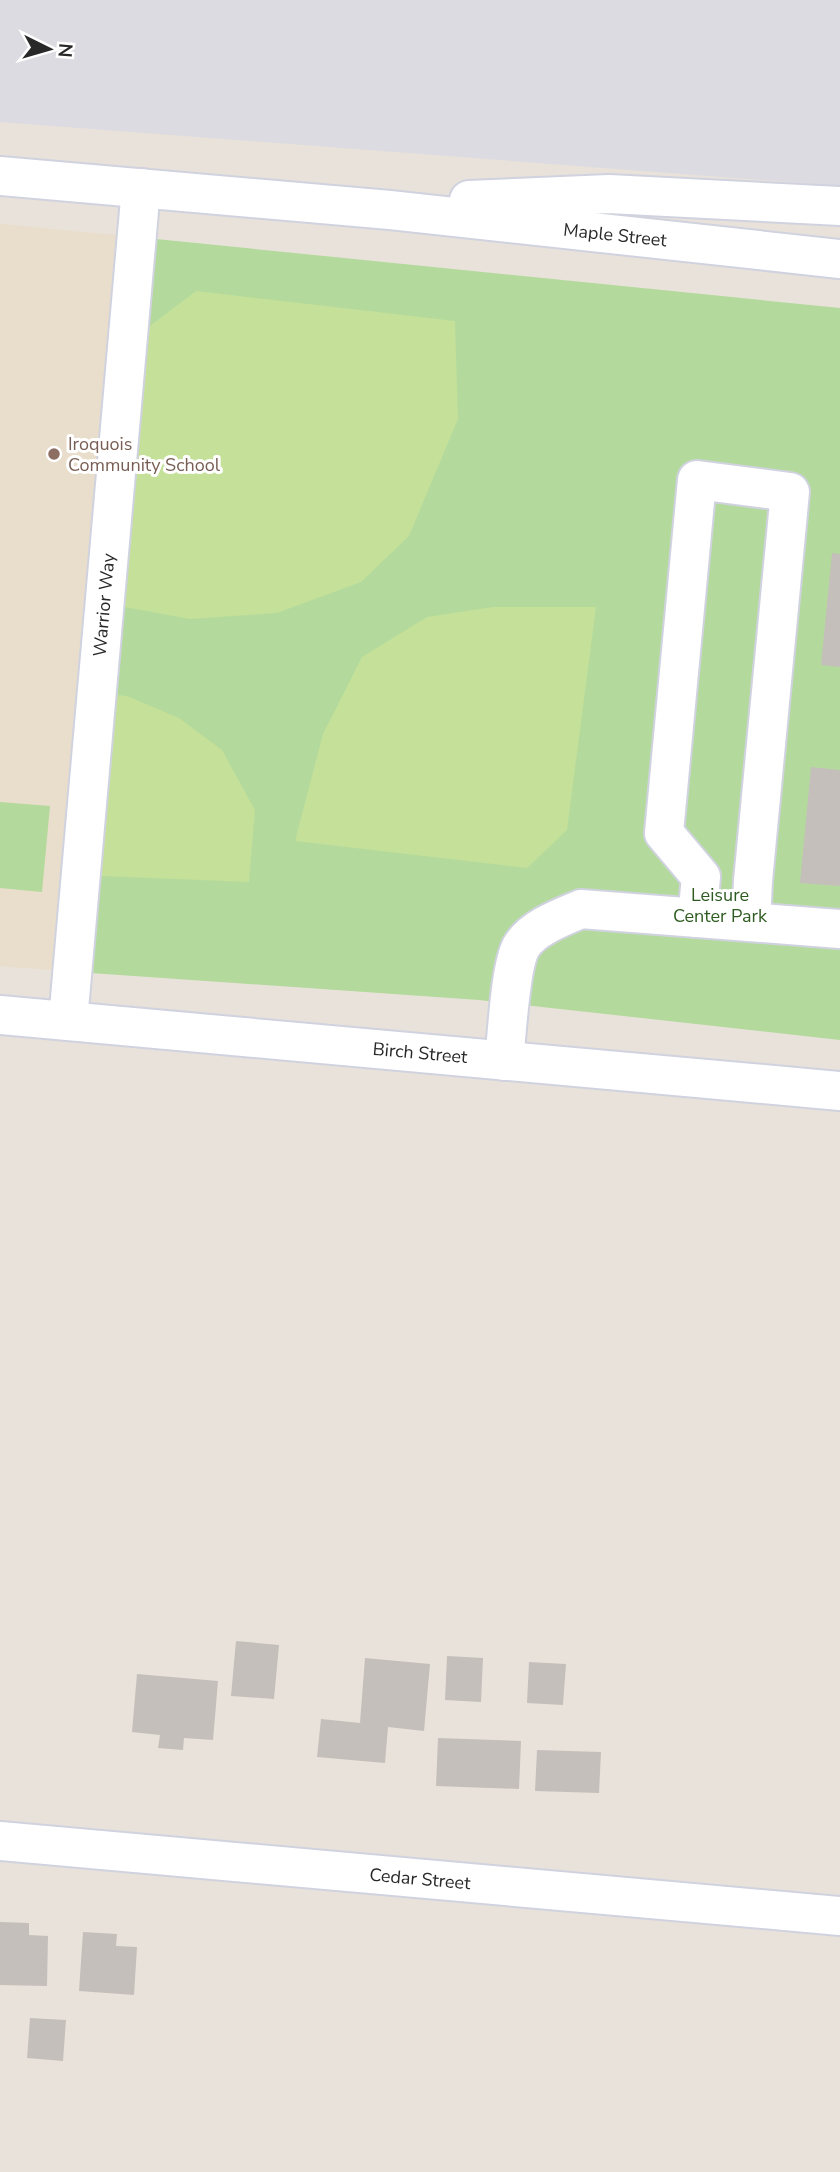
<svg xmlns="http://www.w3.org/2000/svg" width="840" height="2172" font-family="'Nunito Sans',sans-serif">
  <rect width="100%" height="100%" fill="#e9e2da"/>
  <!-- industrial -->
  <path fill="#dcdbe2" d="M0,0h840v186l-840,-64z"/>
  <!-- education -->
  <path fill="#e9decb" d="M0,224l126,12 -64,735 -62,-5z"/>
  <!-- green -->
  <g fill="#b3da9c">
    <path d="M126,236l714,72v732l-361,-40 -417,-29z"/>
    <path d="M0,802l50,4 -8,86 -42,-4z"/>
  </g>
  <!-- pitch -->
  <g fill="#c4e099">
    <path d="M196,291l259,30 3,98 -49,117 -48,46 -84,31 -87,6 -71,-13 23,-274z"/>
    <path d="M493,607h103l-29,223 -40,38 -232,-27 28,-107 39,-77 65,-40z"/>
    <path d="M88,692l39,4 52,22 43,32 33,60 -6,72 -147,-6 -26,-23z"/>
  </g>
  <!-- building -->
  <g fill="#c4bfba">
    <path d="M832,553l8,1v113l-19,-2z"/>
    <path d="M811,767l29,3v116l-40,-3z"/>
    <path d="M236,1641l43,4 -5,54 -43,-3z"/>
    <path d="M447,1656l36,2 -2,44 -36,-2z"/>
    <path d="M365,1658l65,6 -6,67 -36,-4 -3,36 -68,-6 4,-38 39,4z"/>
    <path d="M529,1662l37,2 -3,41 -36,-2z"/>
    <path d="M137,1674l81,7 -5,59 -29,-2 -1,12 -25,-2 2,-13 -28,-3z"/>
    <path d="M438,1738l83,3 -2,48 -83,-3z"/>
    <path d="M537,1750l64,2 -2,41 -64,-2z"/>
    <path d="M0,1922l29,1v12l19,1 -1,50 -47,-1z"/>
    <path d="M83,1932l34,2 -1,12 21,1 -3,48 -55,-4z"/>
    <path d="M30,2018l36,2 -3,41 -36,-3z"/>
  </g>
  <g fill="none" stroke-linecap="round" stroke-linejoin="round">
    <defs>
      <g id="minor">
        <path d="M0,176l390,34 450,49"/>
        <path d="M469,200l140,-6 231,12"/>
        <path d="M697,918l4,-41 -37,-44 33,-353 93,12 -37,389 -2,41"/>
        <path d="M0,1015l840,76"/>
        <path d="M68,1021l73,-833"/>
        <path d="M504,1061c3,-26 6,-94 17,-114 11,-19 41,-30 60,-38l259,20"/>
        <path d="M0,1841l840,75"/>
      </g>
    </defs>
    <!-- minor casing -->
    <use href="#minor" stroke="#d0d3df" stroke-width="42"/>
    <!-- minor -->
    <use href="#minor" stroke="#fff" stroke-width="38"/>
  </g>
  <!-- markers -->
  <circle fill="#8d6e63" stroke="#fff" stroke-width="2.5" cx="54" cy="454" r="7"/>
  <g text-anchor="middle" stroke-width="6" stroke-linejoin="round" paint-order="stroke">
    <!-- street labels -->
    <g font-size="18" fill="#282828" stroke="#fff">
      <text transform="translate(615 235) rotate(6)" y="6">Maple Street</text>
      <text transform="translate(104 605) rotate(-85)" y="6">Warrior Way</text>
      <text transform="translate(420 1053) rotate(5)" y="6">Birch Street</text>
      <text transform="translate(420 1879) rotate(5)" y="6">Cedar Street</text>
    </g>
    <!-- education labels -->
    <g font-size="18" fill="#785e54" stroke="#fff" text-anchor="start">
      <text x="68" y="450">Iroquois<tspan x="68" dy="21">Community School</tspan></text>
    </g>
    <!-- park labels -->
    <g font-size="18" fill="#2e5c20" stroke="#fff">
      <text x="720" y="901">Leisure<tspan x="720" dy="21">Center Park</tspan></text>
    </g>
  </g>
  <!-- north arrow -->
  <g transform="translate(49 49) rotate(95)" stroke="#ffffff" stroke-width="5" paint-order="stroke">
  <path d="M0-5L12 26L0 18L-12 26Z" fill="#282828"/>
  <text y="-10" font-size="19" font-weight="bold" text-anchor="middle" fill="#282828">N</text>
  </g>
</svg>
